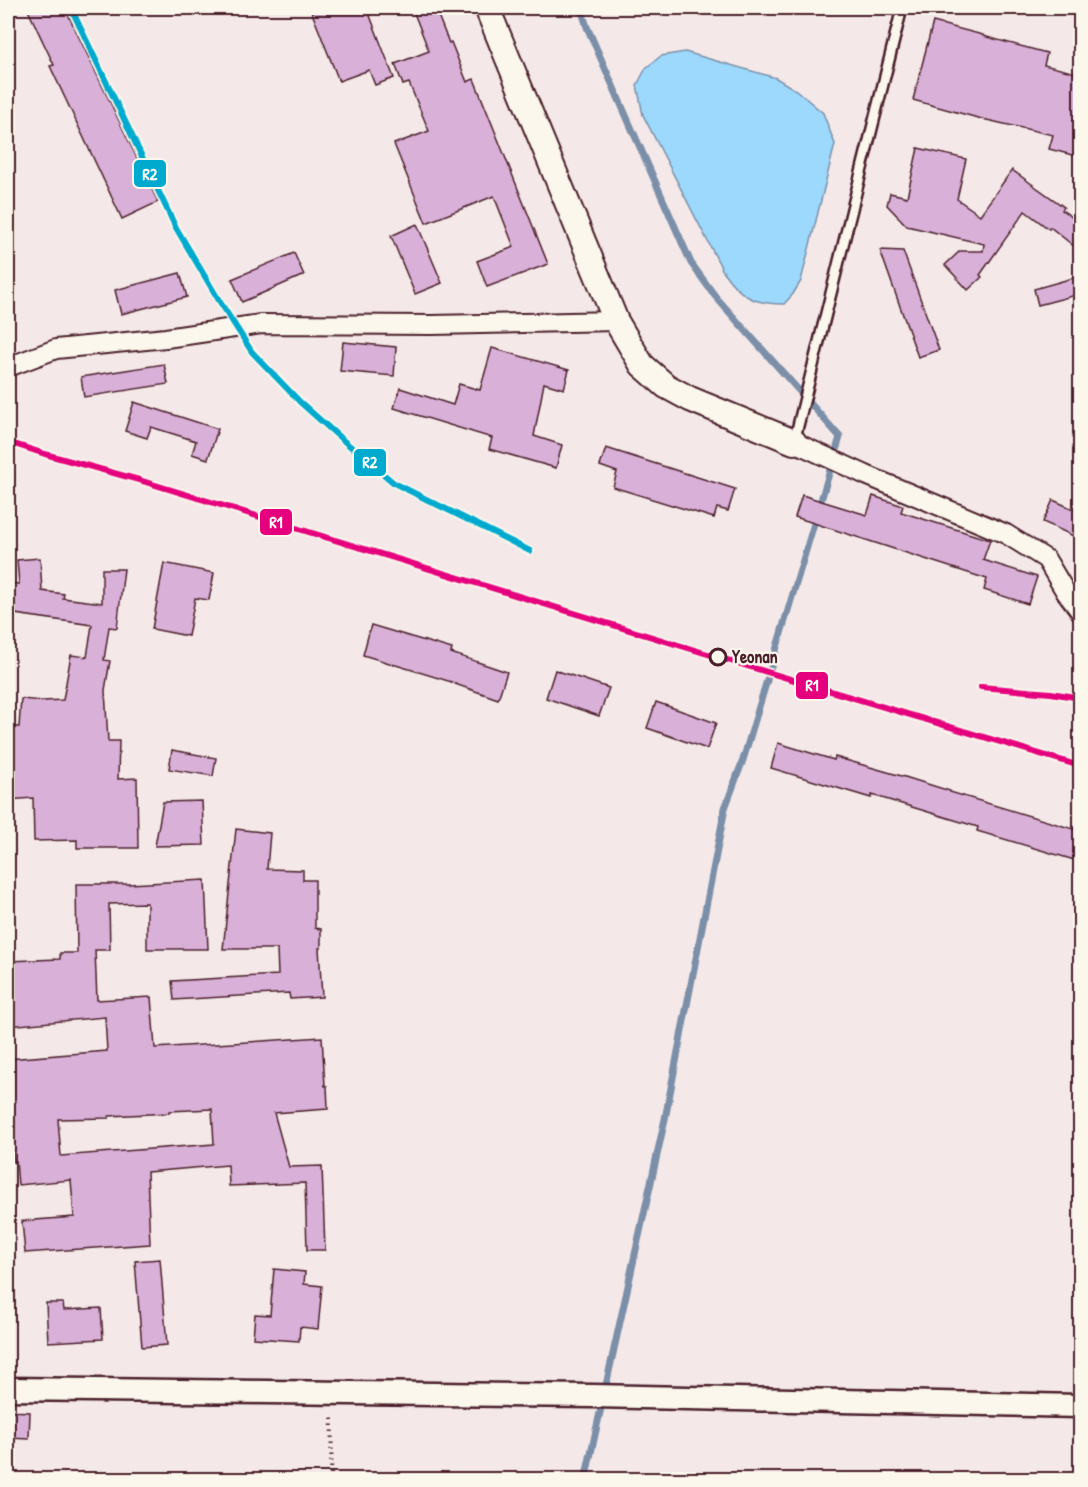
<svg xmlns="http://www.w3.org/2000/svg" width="1088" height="1487" font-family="'Patrick Hand',sans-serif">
  <rect width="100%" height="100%" fill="#f4e9e8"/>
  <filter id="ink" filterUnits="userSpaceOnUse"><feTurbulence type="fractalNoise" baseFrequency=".0167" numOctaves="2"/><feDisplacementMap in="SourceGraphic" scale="12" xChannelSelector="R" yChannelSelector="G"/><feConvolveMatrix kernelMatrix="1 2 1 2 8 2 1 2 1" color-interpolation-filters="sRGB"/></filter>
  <g filter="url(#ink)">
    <!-- water -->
    <path fill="#9cd9fd" stroke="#7b8fa9" stroke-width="1.5" d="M685,52l91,26 20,12 27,23 12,31 -34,137 -8,13 -9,10c-30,0 -43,-7 -60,-31l-81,-158 -6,-30 9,-17 15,-12z"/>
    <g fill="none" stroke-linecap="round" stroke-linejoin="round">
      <!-- stream -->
      <path stroke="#7b8fa9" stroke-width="7" d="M581,8l6,19 104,236 24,33 125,141 -97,323 -18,48 -60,311 -80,361"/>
    </g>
    <!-- building -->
    <g fill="#d9b0d7" stroke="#4a1f2b" stroke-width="1.5" fill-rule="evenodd">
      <path d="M27,8h38l93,194 -36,17 -72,-153 4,-1z"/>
      <path d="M310,8h57l27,70 -19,7 -6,-15 -30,11z"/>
      <path d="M412,8h23l14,35 2,-1 16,40 7,-3 74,185 -61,23 -10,-26 37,-14 -20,-51 -68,27 -32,-79 35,-13 -20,-48 -6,2 -8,-21 34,-13z"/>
      <path d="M933,22l50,13v1l64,17 -3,12 36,9v83l-31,-8 4,-14 -75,-17 -65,-18z"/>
      <path d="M918,148l48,11 -9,40 23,16 32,-45 52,37 -2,3 18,13v28l-30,-24 -1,2 -24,-18 -45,64 2,2 -14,13 -23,-25 15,-14h23l1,-7 -77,-18 -20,-21 3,-12 17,4z"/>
      <path d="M417,224l25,59 -27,11 -24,-58z"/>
      <path d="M880,250l23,1 36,99 -21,7z"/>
      <path d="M294,253l10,22 -62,27 -10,-23z"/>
      <path d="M180,273l7,24 -66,17 -6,-24z"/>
      <path d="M1080,276v18l-42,11 -4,-16z"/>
      <path d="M343,342l53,5 -2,29 -54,-5z"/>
      <path d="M492,348l77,22 -5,19 -20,-6 -10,53 28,9 -6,23 -67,-19 3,-11 -98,-30 6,-20 53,17 6,-21 21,6z"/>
      <path d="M164,364l4,20 -84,13 -3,-20z"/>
      <path d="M134,402l84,27 -10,30 -16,-5 4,-13 -45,-14 -4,11 -22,-7z"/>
      <path d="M606,448l129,41 -7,22 -11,-3 -3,10 -101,-31 4,-15 -17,-6z"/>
      <path d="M802,495l65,20 6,-19 30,10 -2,6 89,28 -7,20 54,17 -9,27 -44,-14 3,-11 -192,-62z"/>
      <path d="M1053,500l27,12v27l-37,-17z"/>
      <path d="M40,558l2,33 22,3 -1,4 39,5v-34h22l-7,59 -8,-1 -5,33 6,1 -5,29 3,51h11l-1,38 19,-1 1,70h-61v-8l-43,1 -1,-43 -25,2v-19h5l-2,-32h-3v-22h11l2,-28 22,2 20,-1 8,-45 16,2 5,-32 -84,-12 4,-30 7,1 -2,-24z"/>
      <path d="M164,563l50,10 -5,27 -14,-2 -7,38 -36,-7z"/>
      <path d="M371,625l81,24 -1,4 56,19 -9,27 -43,-15v-1l-92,-28z"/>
      <path d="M555,670l54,18 -10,28 -53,-18z"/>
      <path d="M656,702l60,21 -9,26 -60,-21z"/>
      <path d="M778,743l56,17 1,-3 70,20 45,14v1l130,39v30l-9,-2 -94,-28 1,-4 -106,-32 -1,3 -100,-30z"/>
      <path d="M172,750l44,8 -3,18 -44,-7z"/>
      <path d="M202,801l2,44 -49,1 8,-44z"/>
      <path d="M236,829l34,4 -3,36 36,1v10h12v48l6,1v19h-2l3,49 -32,2 -1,-6 -115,7 -2,-19 106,-6 -1,-26h-54z"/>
      <path d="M205,880l3,69h-61v-46l-38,1 1,46h-15l2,50 54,-3 4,51 167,-11 3,49h2l1,23 -54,4 15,54 33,-1 3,84h-18l-2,-67 -76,3 -1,-21 -81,7 3,72 -125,9 -3,-32 52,-4 -3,-37 -53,5 -2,-24 -2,1 -2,-18 -4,-85 99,-8 -2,-34 -97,9v-65l52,-2v-6h17l-1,-69h53zM212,1109l2,35 -153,12 -3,-37 51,-1v-2l60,-3v-2z"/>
      <path d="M160,1259l7,86 -25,2 -7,-86z"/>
      <path d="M274,1269l31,3 -1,12 18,2 -4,43 -18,-2 -1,14 -46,-3 2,-24 15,1z"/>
      <path d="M46,1303h17l1,7 37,-2 2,31 -55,3z"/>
      <path d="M8,1411l22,1 -1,27 -21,-1z"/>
    </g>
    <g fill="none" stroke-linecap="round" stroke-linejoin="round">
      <defs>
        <path id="service" d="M794,442l108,-434"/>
        <g id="minor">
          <path d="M8,367l48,-18 110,-11 95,-14 171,1 184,-4"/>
          <path d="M794,442l72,33 140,59 40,25 19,32 15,20"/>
        </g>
        <path id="tertiary" d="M8,1389l585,7 487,10"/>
        <path id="secondary" d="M487,8l129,313 26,44 24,21 24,13 104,43"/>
      </defs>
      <!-- service casing -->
      <use href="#service" stroke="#4a1f2b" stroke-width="14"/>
      <!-- minor casing -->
      <use href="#minor" stroke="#4a1f2b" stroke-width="22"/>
      <!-- tertiary casing -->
      <use href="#tertiary" stroke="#4a1f2b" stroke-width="27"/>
      <!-- secondary casing -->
      <use href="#secondary" stroke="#4a1f2b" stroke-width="28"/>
      <!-- path -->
      <path stroke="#4a1f2b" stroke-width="4" stroke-dasharray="1.5 4.5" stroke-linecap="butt" d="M331,1480l1,-66"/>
      <!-- service -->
      <use href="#service" stroke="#fbf7ec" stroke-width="9"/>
      <!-- minor -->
      <use href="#minor" stroke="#fbf7ec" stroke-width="18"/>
      <!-- tertiary -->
      <use href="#tertiary" stroke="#fbf7ec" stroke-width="22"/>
      <!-- secondary -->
      <use href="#secondary" stroke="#fbf7ec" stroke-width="24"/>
      <defs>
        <g id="rail-1">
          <path d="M8,442l37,12 94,26 608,186 333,100"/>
          <path d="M981,687l70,6 29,5"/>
        </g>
        <path id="rail-2" d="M71,8l104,218 45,76 32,50 48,50 38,34 56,47 136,68"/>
      </defs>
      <!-- rail-1 casing -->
      <use href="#rail-1" stroke="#fbf7ec" stroke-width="10"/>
      <!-- rail-2 casing -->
      <use href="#rail-2" stroke="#fbf7ec" stroke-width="10"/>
      <!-- rail-1 -->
      <use href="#rail-1" stroke="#e5007d" stroke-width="6"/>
      <!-- rail-2 -->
      <use href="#rail-2" stroke="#00a9ce" stroke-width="6"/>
    </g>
  </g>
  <!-- markers -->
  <circle fill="#fbf7ec" stroke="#4a1f2b" stroke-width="3" cx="718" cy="657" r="8"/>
  <g text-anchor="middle" stroke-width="4.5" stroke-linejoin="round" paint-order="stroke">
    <!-- stop labels -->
    <g font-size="18" font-weight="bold" fill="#4a1f2b" stroke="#fbf7ec" text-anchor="start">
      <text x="732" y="663">Yeonan</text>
    </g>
  </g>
  <g stroke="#fbf7ec" stroke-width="2">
    <rect x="133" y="159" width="34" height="29" rx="6" fill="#00a9ce"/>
    <rect x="353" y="448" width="34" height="29" rx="6" fill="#00a9ce"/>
    <rect x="259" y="508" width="34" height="28" rx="6" fill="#e5007d"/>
    <rect x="795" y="671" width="34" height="29" rx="6" fill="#e5007d"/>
  </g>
  <g font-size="16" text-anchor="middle" font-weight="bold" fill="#fff">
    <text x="150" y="180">R2</text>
    <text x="370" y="468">R2</text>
    <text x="276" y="528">R1</text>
    <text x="812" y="691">R1</text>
  </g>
  <!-- margin -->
  <rect width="1088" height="1487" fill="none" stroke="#fbf7ec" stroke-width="30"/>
  <rect x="15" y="15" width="1058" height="1457" fill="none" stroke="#4a1f2b" stroke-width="2" filter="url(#ink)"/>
</svg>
